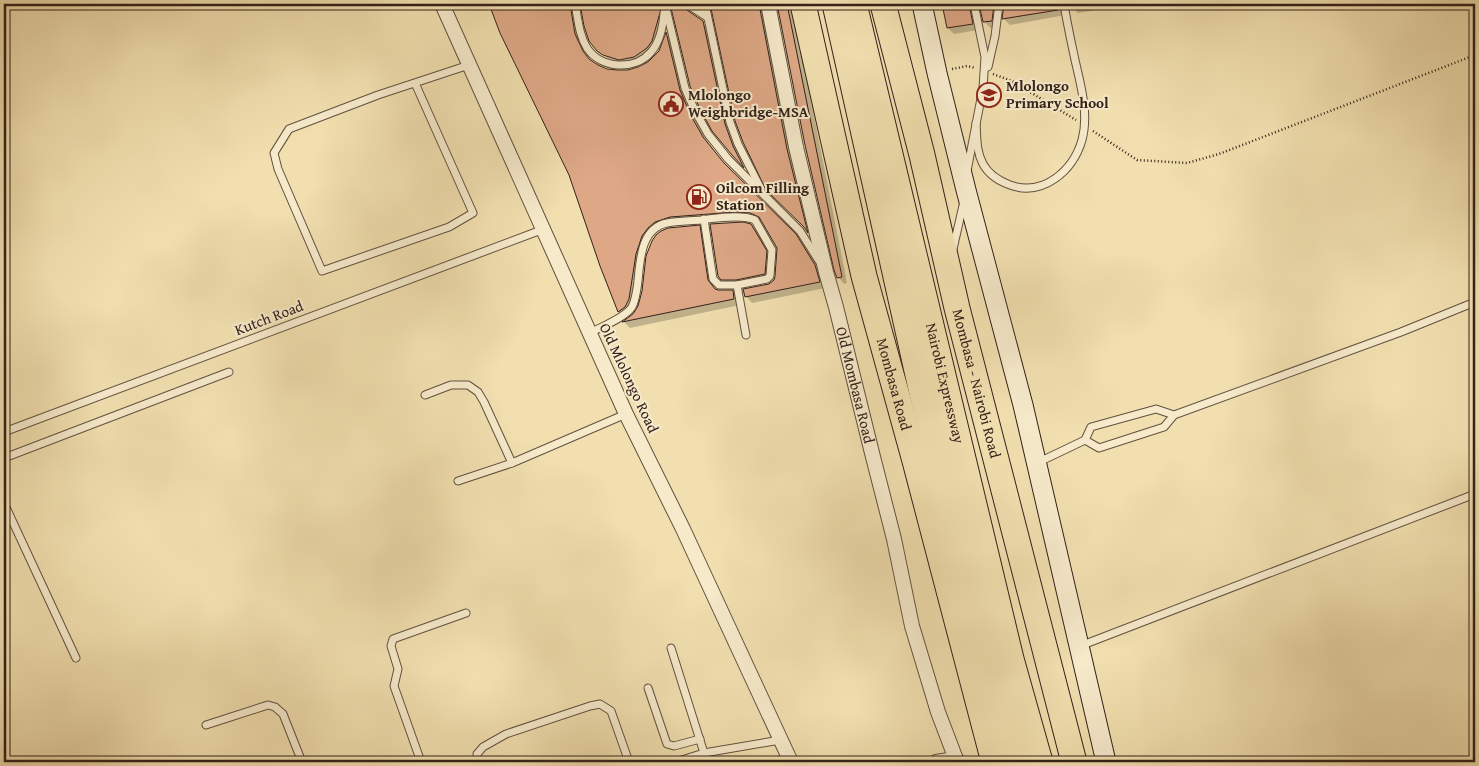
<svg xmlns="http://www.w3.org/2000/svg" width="1479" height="766" font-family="'Gentium Book Plus',serif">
  <rect width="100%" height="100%" fill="#f1dfaf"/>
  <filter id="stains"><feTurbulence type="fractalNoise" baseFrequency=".004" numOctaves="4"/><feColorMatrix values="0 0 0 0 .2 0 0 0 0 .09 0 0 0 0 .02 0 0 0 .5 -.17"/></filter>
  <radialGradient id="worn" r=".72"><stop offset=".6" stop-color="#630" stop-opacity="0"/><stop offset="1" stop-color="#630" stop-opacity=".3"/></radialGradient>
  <!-- shadow -->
  <g fill="#0003">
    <path d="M490,4h279l44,232 -8,-9 -94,-222 -3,1 -2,5 -12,-7 -5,3 -1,4 14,11 7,7 30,125 8,14 -14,-13 -62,-151 -5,5 -5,30 -8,16 -12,8 -30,-2 -12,-10 -17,-47 -5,3 3,28 5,18 8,10 14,7 21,1 19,-7 13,-13 7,-16 5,5 14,58 10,23 14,24 20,26 72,71 19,30 4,16 -73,15 -6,-7 23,-11 6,-4 3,-33 -15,-27 -5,-2 -81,4 -15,5 -8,6 -6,8 -6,19 -7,45 -4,7 -6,5 -6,-6 -17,-46 -32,-91 -69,-142z"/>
    <path d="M778,4h14l55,279 -3,1 -6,-7 -32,-132z"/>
    <path d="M943,4h62l-5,5 -2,18 -7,1 -7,-6 -3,-18 -5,3 2,23 -24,4 -6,-6z"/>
    <path d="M1005,4h129l-56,9 -7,-6 -1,-3 -5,5v6l-55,10 -6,-6z"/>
    <path d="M751,226l7,6 14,27 -2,21 -41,6 -10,-10z"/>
    <path d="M699,227l7,6 8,55 2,3 16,1 7,6 1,7 -110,23 -6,-6 10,-7z"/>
  </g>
  <!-- building -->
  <g fill="#dea886" stroke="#33211a">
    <path d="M489,4h81l5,30 8,17 6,8 9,6 9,4 10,1h11l10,-3 10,-5 11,-11 7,-19 14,58 10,24 13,23 21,26 72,71 19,31 5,17 -75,15 -2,-8 26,-5 5,-4 1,-4 2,-28 -18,-31 -9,-4 -14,-1 -66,5 -15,5 -7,6 -6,8 -6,18 -7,45 -4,8 -7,5 -18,-46 -31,-91 -69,-142z"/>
    <path d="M580,4h80l1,5 -9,32 -5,7 -13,9 -15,3 -16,-5 -6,-4 -8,-10 -5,-15z"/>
    <path d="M670,4h12l2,4 19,13 22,103 8,22 11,22 -12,-13 -20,-24 -12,-22 -10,-23z"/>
    <path d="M710,4h49l28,145 21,84 -4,-6 -38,-37 -23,-48 -8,-21z"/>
    <path d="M777,4h10l55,273 -5,1 -3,-8 -29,-125z"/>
    <path d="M942,4h27l4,20 -26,4z"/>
    <path d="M979,4h15l-2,17 -9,1z"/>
    <path d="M1004,4h53l1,6 -56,9z"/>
    <path d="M743,222l8,2 16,27 -2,23 -29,6h-15l-3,-4 -8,-52z"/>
    <path d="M700,225l8,55 7,9 3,1h15l1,9 -112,23 11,-8 5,-8 4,-15 4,-35 6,-15 4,-6 5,-4 7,-3z"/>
  </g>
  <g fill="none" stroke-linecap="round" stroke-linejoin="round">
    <defs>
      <g id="lane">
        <path d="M575,4c3,15 4,31 12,44 14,21 48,23 64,4 9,-10 12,-26 13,-39"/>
        <path d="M665,4l20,84 10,23 13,23 20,25 72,72 19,30"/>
        <path d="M687,4l20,13"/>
        <path d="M705,4l25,118 8,22 23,45"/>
        <path d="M988,67l7,-31 4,-32"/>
        <path d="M415,83l58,130 -24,14 -127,44 -44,-102 -4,-16 15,-24 89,-34 91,-30"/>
        <path d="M976,123c1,14 0,28 7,41 6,11 16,17 27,21 33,12 63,-14 72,-45 7,-26 -1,-54 -7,-80 -4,-19 -8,-37 -11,-56"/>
        <path d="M967,171l16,-83 2,-31 -11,-53"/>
        <path d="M704,219l9,60 6,6h18"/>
        <path d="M953,249l11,-48"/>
        <path d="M590,333c11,-6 36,-16 42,-26 4,-8 5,-18 6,-26 2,-21 3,-53 29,-58 11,-2 23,-2 34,-3 14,-2 41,-6 54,0l17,30 -2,26 -3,3 -30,6 9,50"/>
        <path d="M425,395l26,-10h17l10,7 6,10 28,61"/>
        <path d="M4,432l540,-203"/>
        <path d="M1085,440l14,8 65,-21 10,-12 227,-83 74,-30"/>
        <path d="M4,458l225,-86"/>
        <path d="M1039,462l46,-22 6,-13 65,-18 18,6"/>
        <path d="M458,481l54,-18 114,-49"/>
        <path d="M4,503l72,155"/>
        <path d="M1080,646l395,-152"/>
        <path d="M671,648l33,105"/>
        <path d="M648,688l19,56 7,2 26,-7"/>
        <path d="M206,725l62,-20 7,2 8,7 19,48"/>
        <path d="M421,762l-27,-76 4,-17 -7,-23 2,-7 73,-26"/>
        <path d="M478,762l-1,-8 6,-7 23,-13 84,-28 10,-2 11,7 18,51"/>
        <path d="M675,762l29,-9 76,-13"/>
      </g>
      <g id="street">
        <path d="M442,4l184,410 57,115 108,233"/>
        <path id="s1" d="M768,4l28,143 30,125 10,35 36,146 22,86 18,87 26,86 19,50"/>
        <path d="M936,762l20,-3"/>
      </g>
      <path id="secondary" d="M922,4l15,69 29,117 57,215 83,357"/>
      <g id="highway">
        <path id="s2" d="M803,4l61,272 51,185 79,301"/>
        <path d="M835,4l87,389 97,369"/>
        <path id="s3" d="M854,4l157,655 29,103"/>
        <path id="s4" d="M883,4l39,151 35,153 117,454"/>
      </g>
    </defs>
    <!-- lane casing -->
    <use href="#lane" stroke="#62503f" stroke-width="9"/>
    <!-- street casing -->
    <use href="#street" stroke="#62503f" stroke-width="16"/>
    <!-- secondary casing -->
    <use href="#secondary" stroke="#33211a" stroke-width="21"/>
    <!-- highway casing -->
    <use href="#highway" stroke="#33211a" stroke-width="27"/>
    <!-- path -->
    <g stroke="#33211a" stroke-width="2.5" stroke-dasharray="1 2.5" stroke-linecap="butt">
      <path d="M952,69l15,-3 9,2"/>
      <path d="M993,74l19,7 64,39"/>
      <path d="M1093,131l44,29 50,3 32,-9 256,-99"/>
    </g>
    <!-- lane -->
    <use href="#lane" stroke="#f6eacb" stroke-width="7"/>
    <!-- street -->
    <use href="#street" stroke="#f6eacb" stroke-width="14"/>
    <!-- secondary -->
    <use href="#secondary" stroke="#f6eacb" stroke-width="19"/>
    <!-- highway -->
    <use href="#highway" stroke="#f1dfaf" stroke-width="25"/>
  </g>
  <!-- icons -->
  <defs>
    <symbol id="school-ring" viewBox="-11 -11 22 22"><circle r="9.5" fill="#f6eacb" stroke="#8f2418" stroke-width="1.5"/><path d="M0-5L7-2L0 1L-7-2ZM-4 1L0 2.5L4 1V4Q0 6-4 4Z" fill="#8f2418"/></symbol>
    <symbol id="civic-ring" viewBox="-11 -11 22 22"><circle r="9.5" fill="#f6eacb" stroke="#8f2418" stroke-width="1.5"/><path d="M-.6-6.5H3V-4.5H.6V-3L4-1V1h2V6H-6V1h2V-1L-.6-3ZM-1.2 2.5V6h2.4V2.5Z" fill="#8f2418"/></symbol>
    <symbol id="fuel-ring" viewBox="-11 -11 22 22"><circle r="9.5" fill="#f6eacb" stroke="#8f2418" stroke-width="1.5"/><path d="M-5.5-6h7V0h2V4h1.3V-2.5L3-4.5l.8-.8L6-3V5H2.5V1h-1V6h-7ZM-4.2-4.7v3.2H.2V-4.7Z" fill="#8f2418"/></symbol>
  </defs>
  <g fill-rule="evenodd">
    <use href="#school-ring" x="975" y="81" width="28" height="28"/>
    <use href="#civic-ring" x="657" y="90" width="28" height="28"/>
    <use href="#fuel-ring" x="685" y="183" width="28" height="28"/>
  </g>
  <g text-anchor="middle" stroke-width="4" stroke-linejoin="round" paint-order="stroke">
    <!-- poi labels -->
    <g font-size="15" font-weight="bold" fill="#33211a" stroke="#f6eacb" text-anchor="start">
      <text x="1006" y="91">Mlolongo<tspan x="1006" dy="17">Primary School</tspan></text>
      <text x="688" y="100">Mlolongo<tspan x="688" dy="17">Weighbridge-MSA</tspan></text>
      <text x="716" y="193">Oilcom Filling<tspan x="716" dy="17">Station</tspan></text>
    </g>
    <!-- street labels -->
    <g font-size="15" fill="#33211a" stroke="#f6eacb">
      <text transform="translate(269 318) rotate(-21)" y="5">Kutch Road</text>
      <text transform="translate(629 378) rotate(65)" y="5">Old Mlolongo Road</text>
      <text dy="5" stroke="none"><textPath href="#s2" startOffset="391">Mombasa Road</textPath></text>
      <text dy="5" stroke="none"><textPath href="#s3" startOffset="390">Nairobi Expressway</textPath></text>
      <text dy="5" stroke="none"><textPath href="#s4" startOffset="391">Mombasa - Nairobi Road</textPath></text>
      <text dy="5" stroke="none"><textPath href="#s1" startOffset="391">Old Mombasa Road</textPath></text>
    </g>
  </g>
  <!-- margin -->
  <rect width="1479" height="766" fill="none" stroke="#f1dfaf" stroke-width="20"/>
  <rect x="5" y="5" width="1469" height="756" fill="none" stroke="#33211a" stroke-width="2.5"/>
  <rect x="10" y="10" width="1459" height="746" fill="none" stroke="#33211a"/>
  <rect width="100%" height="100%" filter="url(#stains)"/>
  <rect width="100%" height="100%" fill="url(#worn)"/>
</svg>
